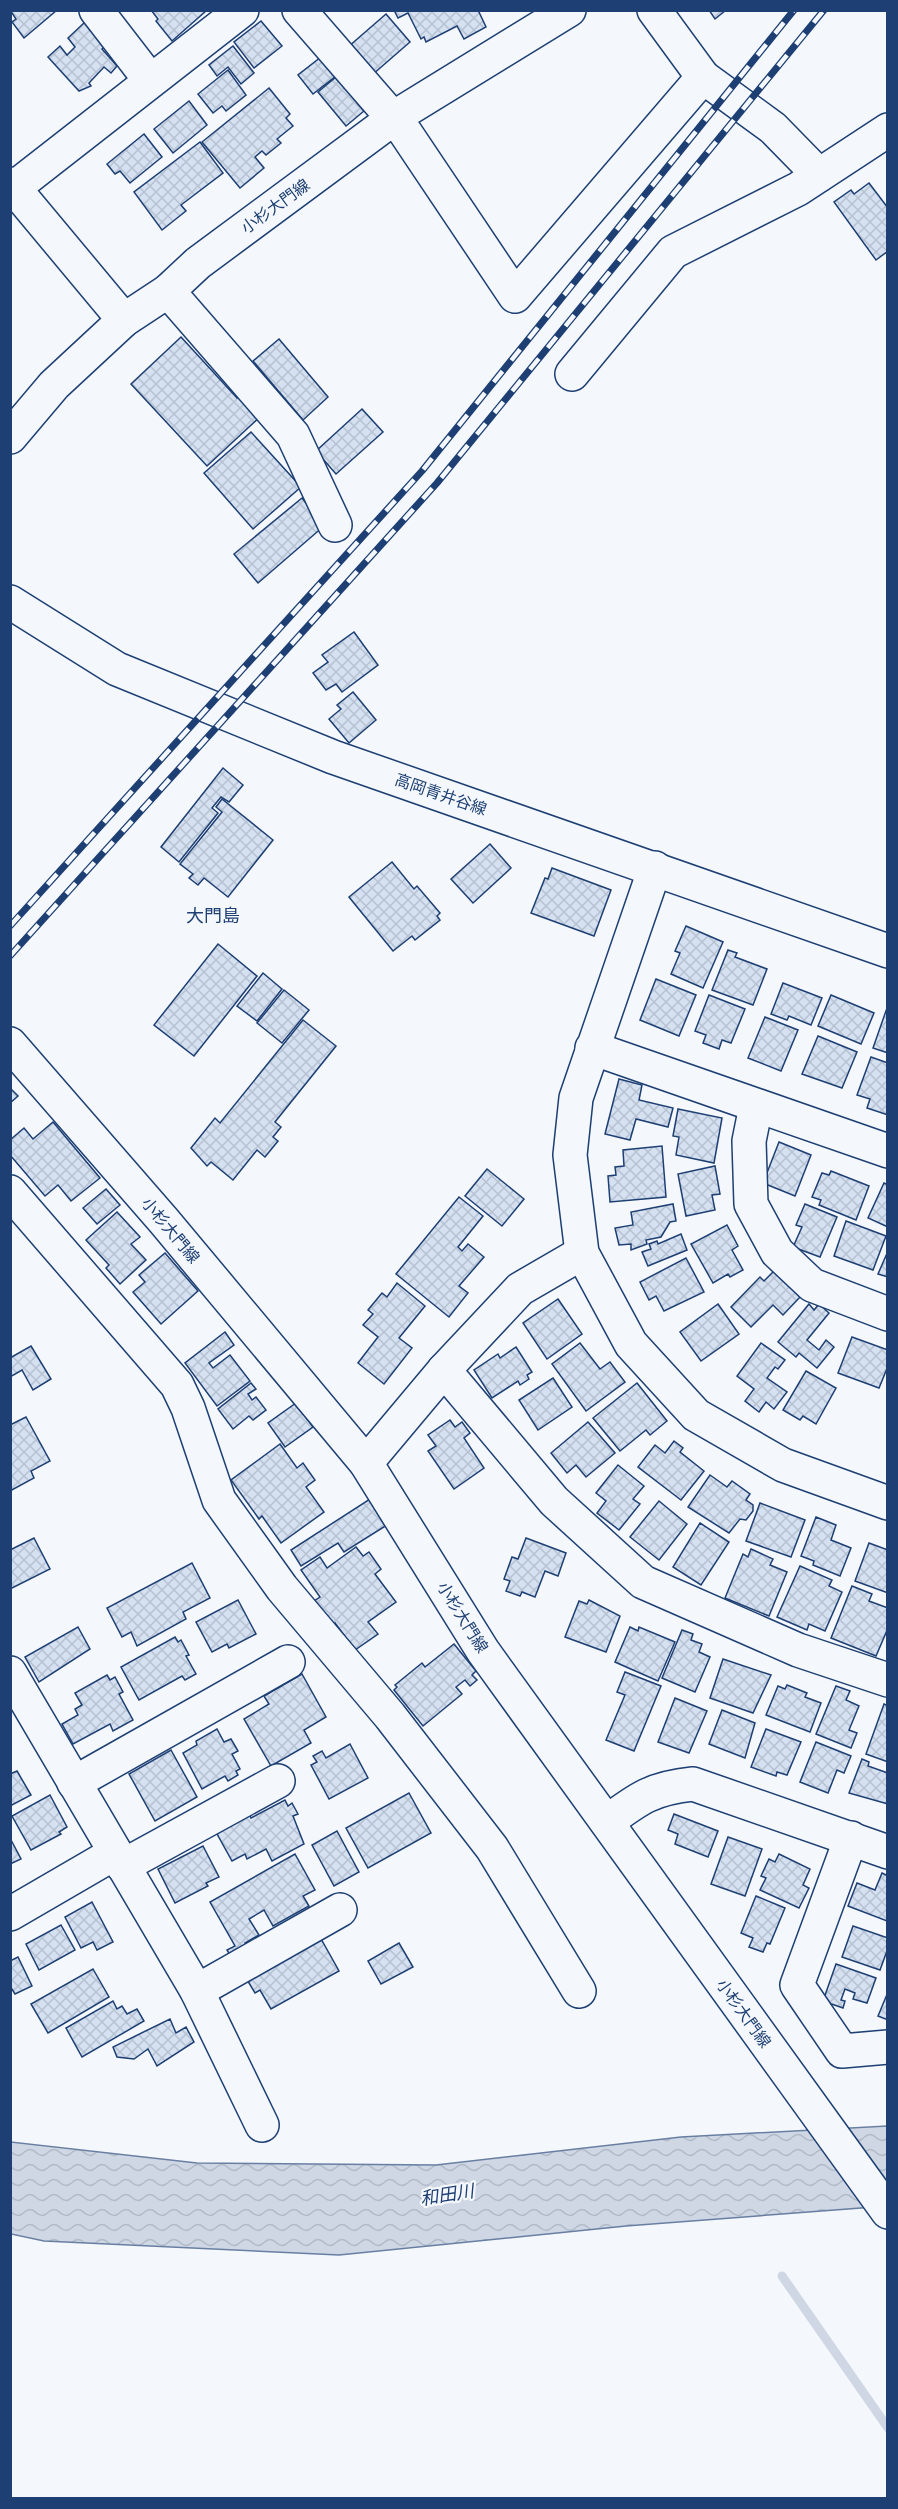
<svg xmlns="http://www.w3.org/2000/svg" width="898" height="2509" font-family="Commissioner,'Noto Sans JP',sans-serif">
  <defs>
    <pattern id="water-waves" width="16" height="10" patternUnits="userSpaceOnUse" patternTransform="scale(1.5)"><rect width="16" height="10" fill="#cfd7e4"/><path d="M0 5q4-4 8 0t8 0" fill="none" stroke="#b1bac7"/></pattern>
    <pattern id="building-cross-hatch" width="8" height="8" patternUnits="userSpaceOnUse" patternTransform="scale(1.5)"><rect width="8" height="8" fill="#d5e0f0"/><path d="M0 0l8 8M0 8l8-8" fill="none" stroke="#b6c1d1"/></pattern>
  </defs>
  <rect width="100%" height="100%" fill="#f4f7fb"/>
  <!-- water -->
  <path fill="url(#water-waves)" stroke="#687fa3" stroke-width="1.5" d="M887,2126v80l-261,20 -287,29 -295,-14 -33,-7v-92l186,21 239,2 245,-28z"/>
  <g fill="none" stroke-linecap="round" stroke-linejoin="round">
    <!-- stream -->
    <path stroke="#cfd7e4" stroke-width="9" d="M782,2276l106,152"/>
  </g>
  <!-- building -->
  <g fill="url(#building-cross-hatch)" stroke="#1d3f73" stroke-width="1.5">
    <path d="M10,10h47l-33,28 -12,-16 4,-3z"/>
    <path d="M151,10h54l1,1 -34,30 -16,-20 2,-2z"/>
    <path d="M394,10h84l8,17 -22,12 -7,-13 -31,16 -2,-5 -3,2 -13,-26 -10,5z"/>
    <path d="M709,10h17l-11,9z"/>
    <path d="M386,14l24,28 -38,33 -24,-28z"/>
    <path d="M86,21l19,25 -3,3 15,17 -6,7 -7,-6 -15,16 2,3 -12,5 -31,-34 12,-11 7,9 8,-8 -7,-9z"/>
    <path d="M261,21l21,25 -28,22 -20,-26z"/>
    <path d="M233,46l21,27 -13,11 -13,-17 -11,9 -8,-11z"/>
    <path d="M321,57l15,19 -23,18 -15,-19z"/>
    <path d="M228,70l18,25 -20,16 -4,-5 -9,7 -15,-19z"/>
    <path d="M336,77l28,34 -18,15 -28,-34z"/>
    <path d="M269,88l21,26 -4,4 7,8 -16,13 4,4 -15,12 -4,-4 -7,6 9,11 -24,20 -38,-46z"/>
    <path d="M189,101l18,24 -34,28 -19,-24z"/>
    <path d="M144,134l18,23 -32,26 -10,-12 -5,3 -8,-10z"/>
    <path d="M200,142l23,31 -42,32 5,6 -24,19 -28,-38z"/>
    <path d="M869,183l19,25v43l-12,9 -42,-58 17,-12 3,4z"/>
    <path d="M181,337l56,61 6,-5 20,21 -56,52 -76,-82z"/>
    <path d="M279,339l49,58 -25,23 -50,-59z"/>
    <path d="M362,409l21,23 -47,42 -20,-23z"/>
    <path d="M251,432l50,55 -48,42 -49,-56z"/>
    <path d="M302,498l22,28 -66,57 -24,-29z"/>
    <path d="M354,632l24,33 -36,27 -6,-8 -10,6 -13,-17 15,-11 -6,-7z"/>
    <path d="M353,692l23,28 -27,23 -20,-24 12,-10 -4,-4z"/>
    <path d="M223,768l20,17 -14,17 -8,-5 -9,11 6,5 -39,49 -18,-15z"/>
    <path d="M222,799l51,41 -45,57 -24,-19 -6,7 -9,-7 4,-4 -13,-10 42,-52 -6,-5z"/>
    <path d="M490,844l21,24 -38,35 -22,-24z"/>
    <path d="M392,862l22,27 3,-3 23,27 -3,3 3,4 -25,20 -3,-4 -19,15 -44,-54z"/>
    <path d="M552,868l59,22 -17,46 -63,-23 14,-35 3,1z"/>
    <path d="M686,926l37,16 -20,46 -32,-14 9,-21 -5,-2z"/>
    <path d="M218,944l39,32 -63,80 -40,-31z"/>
    <path d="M728,950l9,3 -2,4 32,12 -14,36 -41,-15z"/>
    <path d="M263,973l19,16 -25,32 -20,-15z"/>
    <path d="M656,979l40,16 -17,41 -39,-16z"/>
    <path d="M783,983l39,15 -11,27 -22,-9 -2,4 -16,-6z"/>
    <path d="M284,990l25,20 -27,33 -25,-20z"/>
    <path d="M709,995l36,14 -14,34 -9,-3 -3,9 -16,-6 3,-8 -11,-4z"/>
    <path d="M831,995l43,18 -13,31 -43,-18z"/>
    <path d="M887,1008l1,1v44l-15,-5z"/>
    <path d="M765,1017l33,13 -17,41 -33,-13z"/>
    <path d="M303,1020l33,26 -61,76 6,5 -8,10 5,4 -13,16 -8,-7 -24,30 -22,-18 -4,4 -16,-18 24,-30 5,5z"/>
    <path d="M818,1036l39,16 -15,36 -40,-14z"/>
    <path d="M871,1057l17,6v52l-21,-7 3,-9 -13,-4z"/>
    <path d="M619,1079l23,6 -3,15 34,8 -5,19 -32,-8 -6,21 -25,-6z"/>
    <path d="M10,1088l8,8 -8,7z"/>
    <path d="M678,1109l44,9 -8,45 -38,-8 3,-18 -6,-1z"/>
    <path d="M53,1122l47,56 -29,23 -13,-16 -13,11 -35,-41v-15l14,-12 9,11z"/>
    <path d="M779,1142l32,13 -16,41 -32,-13z"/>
    <path d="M662,1146l4,51 -56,5 -2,-26 8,-1 -1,-8 9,-1 -1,-16z"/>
    <path d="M715,1166l5,28 -8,1 3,15 -29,6 -8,-42z"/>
    <path d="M487,1169l37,30 -22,27 -37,-30z"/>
    <path d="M831,1171l38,15 -13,34 -37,-15 2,-5 -9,-3 10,-24 7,2z"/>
    <path d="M884,1183l4,2v42l-20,-9z"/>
    <path d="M106,1189l14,16 -23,19 -14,-16z"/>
    <path d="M459,1197l24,19 -25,31 4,4 6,-7 16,13 -25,29 9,7 -19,24 -53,-43z"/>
    <path d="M673,1204l3,17 -6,1 -9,15 -15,3 1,4 -16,6v-6l-12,1 -4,-17 18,-3 -2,-13z"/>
    <path d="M805,1204l32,13 -17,40 -27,-10 9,-20 -6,-2z"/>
    <path d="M117,1212l23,25 -9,7 15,16 -26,24 -14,-16 3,-3 -23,-25z"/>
    <path d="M846,1221l40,15 -13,34 -39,-14z"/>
    <path d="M727,1225l11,21 -6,4 11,20 -13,7 -2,-3 -15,9 -22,-39z"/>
    <path d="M681,1234l6,16 -39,16 -6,-14 9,-3 -2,-5 8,-3 1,3z"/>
    <path d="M888,1251v26l-10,-3z"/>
    <path d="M165,1253l33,38 -37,33 -28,-32 12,-10 -6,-7z"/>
    <path d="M686,1258l18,34 -40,19 -8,-15 -7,4 -9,-18z"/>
    <path d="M774,1271l26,26 -17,18 -10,-10 -22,22 -20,-20 29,-30 4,4z"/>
    <path d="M397,1283l28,23 -26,32 13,10 -28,36 -26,-21 20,-26 -15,-12 10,-11 -5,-4 14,-17 5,4z"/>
    <path d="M558,1299l24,35 -35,25 -24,-36z"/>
    <path d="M718,1304l21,30 -38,27 -21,-29z"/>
    <path d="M809,1304l5,6 5,-6 10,9 -22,27 12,10 7,-10 8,7 -17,21 -18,-15 -3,4 -18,-15z"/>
    <path d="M225,1332l9,13 -25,18 4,5 17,-13 20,26 -33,25 -32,-43z"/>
    <path d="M852,1337l36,13v16l-9,22 -41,-15z"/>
    <path d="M580,1343l20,26 10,-7 15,20 -39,29 -34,-47z"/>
    <path d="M761,1343l24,17 -7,9 -3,-2 -8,11 20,14 -13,17 -8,-7 -7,10 -14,-11 9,-12 -17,-13z"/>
    <path d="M31,1346l20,33 -18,11 -11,-20 -12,7v-19z"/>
    <path d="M516,1347l16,25 -5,3 2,4 -9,6 -2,-4 -26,17 -18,-28 24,-16 2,4z"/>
    <path d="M806,1371l30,17 -20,36 -13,-8 -3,4 -17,-10z"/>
    <path d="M553,1378l19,29 -34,23 -19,-30z"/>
    <path d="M251,1383l5,6 -8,5 4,6 4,-3 10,13 -13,10 -4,-4 -16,13 -15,-20z"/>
    <path d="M637,1383l30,38 -17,14 -4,-5 -26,21 -27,-33z"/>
    <path d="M296,1403l17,24 -28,20 -17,-24z"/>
    <path d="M26,1417l24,44 -19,10 3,7 -24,13v-66z"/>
    <path d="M450,1420l5,7 7,-5 8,11 -6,5 20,30 -30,21 -26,-38 8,-5 -8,-11z"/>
    <path d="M588,1422l27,31 -29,24 -10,-12 -9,8 -16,-20z"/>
    <path d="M674,1441l9,7 -3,4 24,19 -23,29 -43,-33 17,-22 10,8z"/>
    <path d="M280,1444l17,24 6,-5 12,17 -9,7 18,25 -43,31 -19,-27 -3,3 -28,-39z"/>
    <path d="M618,1465l26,21 -11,13 7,5 -21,26 -22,-17 9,-12 -10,-8z"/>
    <path d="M710,1475l17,12 5,-6 18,13 -4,6 7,5v6l-7,9 -6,-1 -11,14 -41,-26z"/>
    <path d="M370,1499l17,26 -43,27 -6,-9 -37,23 -10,-16z"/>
    <path d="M659,1501l28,23 -28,36 -29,-23z"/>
    <path d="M760,1503l45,17 -14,37 -45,-16z"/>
    <path d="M816,1517l20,8 -5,15 20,8 -11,28 -27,-11 1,-4 -13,-5z"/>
    <path d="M700,1523l29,19 -28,43 -28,-18z"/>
    <path d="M34,1538l16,31 -40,20v-39z"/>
    <path d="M526,1538l40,15 -8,23 -13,-5 -10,26 -13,-5 -2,4 -14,-5 4,-10 -6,-2 8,-22 6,2z"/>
    <path d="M869,1543l19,7v43l-33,-12z"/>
    <path d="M356,1547l7,9 6,-4 12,17 -6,5 21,28 -28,20 10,12 -23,16 -20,-27 -3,3 -18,-25 6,-4 -19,-27 19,-13 7,11z"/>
    <path d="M751,1549l22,10 -3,6 17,7 -18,44 -44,-18 18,-44 5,3z"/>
    <path d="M192,1563l18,35 -27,14 3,7 -49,27 -6,-14 -9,5 -15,-29z"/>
    <path d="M800,1566l32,14 -3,6 13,6 -17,39 -16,-7 -2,6 -30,-13z"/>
    <path d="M852,1586l20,8 -3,7 19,7v20l-12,28 -45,-18z"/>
    <path d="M238,1600l18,34 -27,14 -2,-4 -15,8 -16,-30z"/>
    <path d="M589,1600l31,16 -14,36 -41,-15 14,-36 8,3z"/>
    <path d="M78,1627l12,22 -51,33 -14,-25z"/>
    <path d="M630,1627l8,4 1,-4 36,15 -17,39 -43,-19z"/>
    <path d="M682,1630l11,4 -2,6 11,4 -3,8 11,5 -15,35 -33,-14z"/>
    <path d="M175,1637l3,5 3,-2 8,15 -3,1 10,18 -11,6 -3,-4 -43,24 -18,-33z"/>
    <path d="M454,1644l22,27 -4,4 5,5 -7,6 -5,-6 -9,7 6,7 -39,32 -29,-36 3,-3 -2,-2 27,-22 3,4z"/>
    <path d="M723,1659l48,16 -18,38 -43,-15z"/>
    <path d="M625,1672l36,14 -27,65 -28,-11 19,-45 -8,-3z"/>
    <path d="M302,1674l24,43 -22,13 7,13 -40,23 -27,-47 25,-15 -5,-8z"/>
    <path d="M107,1675l3,5 5,-3 8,15 -4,2 14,26 -20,11 -3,-7 -37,20 -11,-20 16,-9 -3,-6 7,-4 -7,-12z"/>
    <path d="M787,1685l20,8 -2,4 16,6 -11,29 -44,-17 12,-29 7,3z"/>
    <path d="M836,1686l14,5 -4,9 13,6 -10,24 8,3 -6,15 -35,-14z"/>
    <path d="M675,1698l32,13 -18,42 -31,-11z"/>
    <path d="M884,1704l4,2v56l-22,-8z"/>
    <path d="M722,1710l33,13 -10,35 -36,-14z"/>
    <path d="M217,1729l7,13 7,-3 7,12 -6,3 8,15 -4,2 2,4 -10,6 -3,-5 -23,13 -19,-36 14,-8 -1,-4z"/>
    <path d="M766,1729l35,13 -14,33 -10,-3 -1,4 -25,-9z"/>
    <path d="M816,1742l35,14 -7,17 -7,-3 -9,23 -28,-11z"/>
    <path d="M350,1744l18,34 -39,21 -18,-34 6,-3 -4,-6 9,-5 4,7z"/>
    <path d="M171,1750l26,47 -42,24 -26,-47z"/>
    <path d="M862,1759l7,3 -1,4 20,7v31l-39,-11z"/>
    <path d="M17,1771l14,24 -21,11v-32z"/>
    <path d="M409,1793l22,40 -63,35 -22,-40z"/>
    <path d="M50,1795l17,32 -8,5 2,2 -30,16 -19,-34z"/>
    <path d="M285,1800l3,6 4,-3 6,11 -5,2 11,28 -32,17 -6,-12 -19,10 -2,-5 -13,7 -16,-29 33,-18 2,4z"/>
    <path d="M674,1814l44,17 -10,26 -33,-13 3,-10 -10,-4z"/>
    <path d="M337,1831l22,41 -25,14 -22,-41z"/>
    <path d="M728,1837l34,12 -17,47 -34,-12z"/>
    <path d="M10,1838l11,21 -11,5z"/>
    <path d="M203,1846l16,31 -13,6 2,3 -33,17 -17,-34z"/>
    <path d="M295,1854l20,36 -12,6 6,10 -36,20 -9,-16 -15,9 10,16 -14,8 4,7 -17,8 -5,-8 8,-4 -25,-44z"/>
    <path d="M779,1854l31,15 -7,16 6,3 -10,20 -39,-18 6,-12 -5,-2 8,-17 6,3z"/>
    <path d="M882,1873l6,3 -1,45 -39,-15 9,-23 18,7z"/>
    <path d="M756,1896l29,12 -15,36 -3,-1 -4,9 -14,-5 4,-9 -12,-5z"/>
    <path d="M92,1902l21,40 -16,8 -4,-8 -12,6 -16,-31z"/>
    <path d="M61,1925l14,25 -36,20 -13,-26z"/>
    <path d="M853,1926l35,12v10l-8,22 -38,-13z"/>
    <path d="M320,1937l19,34 -68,38 -11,-19 -5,3 -9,-15z"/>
    <path d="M399,1943l14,24 -32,17 -13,-23z"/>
    <path d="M18,1957l14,29 -17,8 -5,-8v-25z"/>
    <path d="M836,1964l40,14 -9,25 -14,-4 2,-6 -10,-4 -4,11 4,1 -2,7 -20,-7z"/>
    <path d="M93,1969l16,28 -61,36 -17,-29z"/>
    <path d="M888,1992v28l-10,-4z"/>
    <path d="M113,2001l4,8 5,-3 5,8 10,-5 7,12 -62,36 -16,-29z"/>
    <path d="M170,2019l6,14 10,-6 8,15 -37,24 -9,-17 -14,10 -17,-2 -4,-10z"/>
  </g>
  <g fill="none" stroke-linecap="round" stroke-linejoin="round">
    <defs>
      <g id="minor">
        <path d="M96,10l54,70"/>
        <path d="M299,10l106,122 110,164 188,-219 -49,-67"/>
        <path d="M703,77l70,51 46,47"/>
        <path d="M10,184l4,4 228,-178"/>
        <path d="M10,191l4,-3 110,132"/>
        <path d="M168,291l125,144 42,90"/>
        <path d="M572,374l101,-122 125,-63 90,-59"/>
        <path d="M655,868l-79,230 -6,57 12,98 49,91 65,71 87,50 105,38"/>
        <path d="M592,1048l296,103"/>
        <path d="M756,1106l-7,35 2,63 26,48 35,33 76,29"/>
        <path d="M10,1192l167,193 11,23 31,92 63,88 108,128 102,132 87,143"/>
        <path d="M444,1370l110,131 89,81 155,68 90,30"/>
        <path d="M366,1463l78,-93 76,-81 62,-36"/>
        <path d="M10,1673l187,318 65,134"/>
        <path d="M74,1783l214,-121"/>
        <path d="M607,1822c32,-24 46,-34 86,-38l195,68"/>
        <path d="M851,1838l-54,147 45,66 46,-4"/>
        <path d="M123,1866l155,-85"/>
        <path d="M10,1914l105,-61"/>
        <path d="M197,1991l143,-81"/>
      </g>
      <g id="major">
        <path d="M10,437l44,-52 70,-65 44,-29 30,-28 200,-148 171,-105"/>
        <path d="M10,602l107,67 216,88 555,194"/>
        <path d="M10,1044l154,177 202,242 117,188 405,561"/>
      </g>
    </defs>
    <!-- minor casing -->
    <use href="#minor" stroke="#1d3f73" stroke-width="36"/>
    <!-- major casing -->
    <use href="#major" stroke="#1d3f73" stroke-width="36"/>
    <!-- minor -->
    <use href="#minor" stroke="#f4f7fb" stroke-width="33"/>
    <!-- major -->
    <use href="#major" stroke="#f4f7fb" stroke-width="33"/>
    <defs>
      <g id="rail">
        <path d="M10,926l412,-455 372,-461"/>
        <path d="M10,956l427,-473 387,-473"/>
      </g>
    </defs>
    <!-- rail casing -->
    <use href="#rail" stroke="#1d3f73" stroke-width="7"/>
    <!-- rail -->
    <use href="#rail" stroke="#f4f7fb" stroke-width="4.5" stroke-dasharray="14" stroke-linecap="butt"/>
  </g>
  <g text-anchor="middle" stroke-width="4.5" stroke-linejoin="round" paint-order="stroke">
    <!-- street labels -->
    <g font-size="16" fill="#1d3f73" stroke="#f4f7fb">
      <text transform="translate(275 206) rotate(-36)" y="6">小杉大門線</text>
      <text transform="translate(441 794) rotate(19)" y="6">高岡青井谷線</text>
      <text transform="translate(171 1230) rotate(50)" y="6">小杉大門線</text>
      <text transform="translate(463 1617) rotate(58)" y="6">小杉大門線</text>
      <text transform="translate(744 2013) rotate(54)" y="6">小杉大門線</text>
    </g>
    <!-- neighbourhood labels -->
    <g font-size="18" fill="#1d3f73" stroke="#f4f7fb">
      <text x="213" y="922">大門島</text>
    </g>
    <!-- water labels -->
    <g font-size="18" font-style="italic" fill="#1d3f73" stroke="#f4f7fb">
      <text transform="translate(447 2195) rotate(-9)" y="6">和田川</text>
    </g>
  </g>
  <!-- border -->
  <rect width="898" height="2509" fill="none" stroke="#1d3f73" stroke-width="24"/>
</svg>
